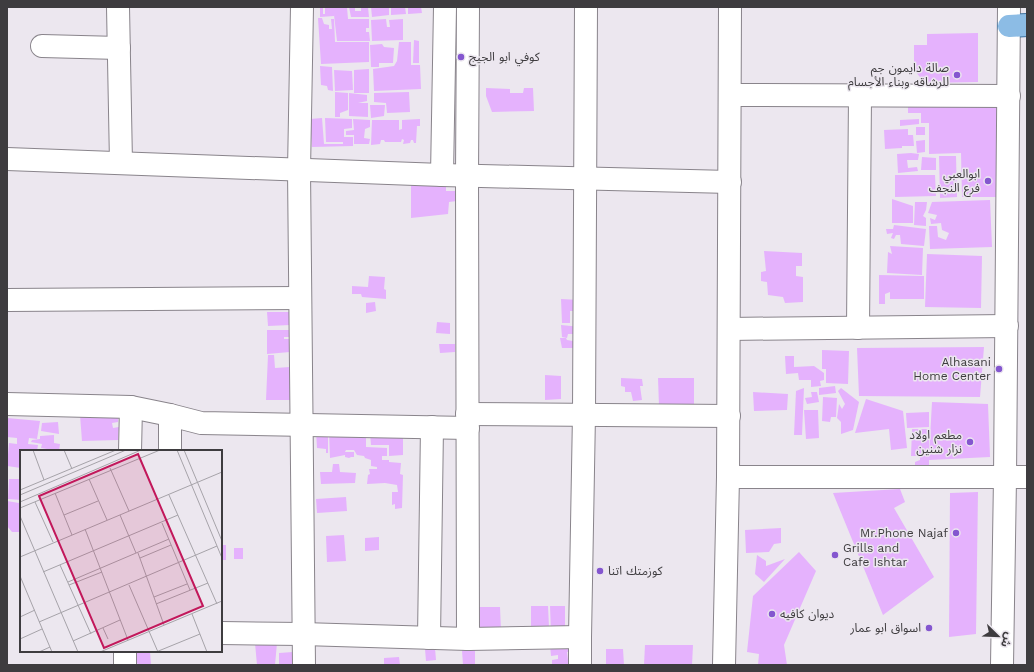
<svg xmlns="http://www.w3.org/2000/svg" width="1034" height="672" font-family="'Work Sans','Noto Sans Arabic',sans-serif">
  <rect width="100%" height="100%" fill="#ece7ef"/>
  <!-- building -->
  <g fill="#e5b2fd">
    <path d="M320,7h3v7h2v-7h22l1,12h21v9h-3v4h3l1,9h-33l-3,-26v1l-14,1z"/>
    <path d="M349,7h6v4h6v-4h7l1,10h-18z"/>
    <path d="M371,7h18v8l-17,2z"/>
    <path d="M391,7h14l1,7 -15,1z"/>
    <path d="M408,7h13l1,6 -14,1z"/>
    <path d="M318,18h4l2,6 5,1v4h3l-1,-10h3l1,23h34v20l-48,2z"/>
    <path d="M386,19l1,8h3l-1,-7 14,-1v21l-31,1 -1,-21z"/>
    <path d="M978,33v49l-53,1 -11,-13v-25h13v-11z"/>
    <path d="M414,40l5,1v22h-6z"/>
    <path d="M399,42h12v23h9l1,24 -47,2 -1,-22 21,-3 3,-5z"/>
    <path d="M382,44l2,3 10,1 -1,15h-14v4h-8l-1,-22z"/>
    <path d="M320,66l12,1 1,24 -5,-1 -1,-4 -6,-1z"/>
    <path d="M369,69v24h-15v-23z"/>
    <path d="M334,70l18,1 1,19 -18,1z"/>
    <path d="M486,88l24,1v4h13l1,-5h9l1,23 -42,1 -6,-16z"/>
    <path d="M335,92l13,1v17l-8,3v4h-5z"/>
    <path d="M409,92l1,20 -23,1 -1,-10 -12,-1v-9z"/>
    <path d="M349,93l18,2v6l-9,2h10v14l-19,-1z"/>
    <path d="M997,100l1,97h-36l-1,-44 -32,1v-31h-8v-10h-13v-8z"/>
    <path d="M370,105h15l-1,11 -13,2z"/>
    <path d="M322,118l2,26h19v-2h-17l-1,-24 27,1v9l-8,1v8h9v9l-41,1 -2,-28z"/>
    <path d="M353,119l17,1v7l-5,2 -1,9 6,1 -1,5h-15v-9h-8v-4l8,-1z"/>
    <path d="M420,119v7h-3l-1,17h-2l-1,-3h-2l-1,3 -7,1 1,-4 -2,-1 -1,3h-16l-1,-2h-3l-1,4 -9,1 1,-25h27v10l3,-1v-9z"/>
    <path d="M919,119v5l-19,2v-6z"/>
    <rect x="916" y="127" width="9" height="8"/>
    <path d="M908,129v6h5l1,11h-12v2l-17,1 -1,-19z"/>
    <path d="M925,140v12l-8,1 -1,-12z"/>
    <path d="M911,153l8,1 -1,6h-11l1,8 9,-1 1,4 -20,2 -1,-19z"/>
    <path d="M939,156h17l1,41 -17,1z"/>
    <path d="M922,157l14,1v12h-15z"/>
    <path d="M895,175h40l1,21 -41,1z"/>
    <path d="M446,184v7h12l-1,10 -8,1 -1,12 -37,4v-33z"/>
    <path d="M892,199l21,7v17h-21z"/>
    <path d="M990,200l2,47 -62,2 -1,-23h8l1,11 8,3 3,-7 -7,-3 -1,-7 -10,1 -1,-6 5,2 2,-5 -9,-2 4,-11z"/>
    <path d="M915,202h12l-1,8 -3,6 3,2v8l-12,-1z"/>
    <path d="M894,225l32,4 -2,17 -23,-2 -1,-9h-4l-2,4 -3,-1 2,-5 -6,1 -1,-5h7z"/>
    <path d="M890,246l33,2 -1,27 -35,-2 1,-21 4,2z"/>
    <path d="M764,251l38,2v13h-6v10l7,1v25l-18,1 -2,-6 -15,-2 -1,-13 -6,-1v-9l5,-1z"/>
    <path d="M927,254l55,2 -1,52 -56,-1z"/>
    <path d="M879,275l45,1v23h-34v-7l-5,2v10h-6z"/>
    <path d="M369,276l16,1 -1,12 2,1v9l-24,-2 -1,-3h-9v-8l16,1z"/>
    <path d="M561,299l19,1v11h-10v12h-8z"/>
    <path d="M375,302l1,9 -10,2v-10z"/>
    <path d="M267,312h22l1,13 -22,1z"/>
    <path d="M437,322l13,1v11l-14,-1z"/>
    <path d="M561,325l20,2 -7,9 -1,-2h-5l-1,4 -5,-1z"/>
    <path d="M267,330h23l1,7h-7v2h5l1,13 -23,2z"/>
    <path d="M560,338h6l1,2 6,1v-3h6l1,10h-18z"/>
    <path d="M439,344h16v8l-15,1z"/>
    <path d="M984,347l-4,50 -121,-1 -2,-48z"/>
    <path d="M822,350l27,1 -1,33 -22,-1v-14h-4z"/>
    <path d="M268,355h6l1,13 15,-1v33h-24z"/>
    <path d="M785,356h9v11l20,-1 10,7v7l-4,1 1,5 -10,1v-7h-12l-1,-7 -12,1z"/>
    <path d="M545,375l16,1v23l-16,1z"/>
    <path d="M621,378l21,1 1,7h-3l2,14 -9,1 -2,-9h-6v-5l-4,-1z"/>
    <path d="M658,378h36v28h-35z"/>
    <path d="M835,386l1,7 -17,2v-7z"/>
    <path d="M804,388l-2,47h-8l2,-44z"/>
    <path d="M841,388l18,14 -6,28 -12,4v-12l-4,-4 2,-14 3,5 3,-5 -7,-13z"/>
    <path d="M753,392l35,2 -1,16 -33,1z"/>
    <path d="M811,392h6l2,10 -12,2 -2,-6 7,-1z"/>
    <path d="M823,397l14,1 -1,19h-5l-1,5 -8,-1z"/>
    <path d="M866,399l37,12 4,37 -16,2 -2,-21 -34,4z"/>
    <path d="M932,402l56,2 2,53 -61,3v9h-14v-7l5,-2v-4h-9l1,-27h17v27z"/>
    <path d="M804,410h14l1,28 -13,1z"/>
    <path d="M929,412v15l-22,1 -1,-15z"/>
    <path d="M118,413v9l-6,1 1,5 6,-1 -1,13 -36,1 -2,-26z"/>
    <path d="M7,418l33,3 -3,18 -8,-1 -1,6 10,1 -1,6h-16v17l-14,-2 2,-23 8,1v-6l-10,-1z"/>
    <path d="M58,422l1,12 -18,-3 1,-8z"/>
    <path d="M316,431l12,1v21h-2v-4l-9,-1z"/>
    <path d="M329,431l37,1v15l21,1v8h-5v4h7v2l12,1 -1,11 3,1 -1,33 -7,1v-5l-3,1v-13h6l-1,-7 -12,-2 -18,1 1,-9 2,-1 -1,-5h8v-2l-6,-1v-6l-6,-2 -1,-2 -7,-1 -3,-5h-8l-1,2h9v5h-3l-2,1 -4,-1v-2l-15,3z"/>
    <path d="M370,433l33,3v19l-14,1v-11h-18z"/>
    <path d="M54,435v8l6,1 -1,7 -18,-3 1,-4 -11,-2 1,-2 8,-1v-3z"/>
    <path d="M333,464h6l1,8 16,1 -1,10 -34,1 -1,-12h12z"/>
    <path d="M9,479h12v21l-13,-1z"/>
    <path d="M900,489l5,13 -11,6 40,69 -51,38 -50,-122z"/>
    <path d="M978,492l-2,142 -27,3 1,-144z"/>
    <path d="M346,497l1,14 -30,2 -1,-14z"/>
    <path d="M7,501l12,2 2,1v28h-9l-5,-6z"/>
    <path d="M781,528v15l-7,1 -5,8 -23,1 -1,-23z"/>
    <path d="M344,535l2,26 -19,1 -1,-26z"/>
    <path d="M379,537v13l-14,1v-13z"/>
    <rect x="221" y="545" width="5" height="15"/>
    <rect x="234" y="548" width="9" height="11"/>
    <path d="M799,552l17,19 -32,74 3,20h-29l1,-11 -12,-2 6,-56z"/>
    <path d="M757,555l9,6v5l19,-7 -21,23 -9,-8z"/>
    <path d="M531,606h17l1,21 -18,6z"/>
    <path d="M550,606h15v27h-14z"/>
    <path d="M477,607h23l1,24 -23,1z"/>
    <path d="M572,642l1,9 -6,1 1,8 8,-1 1,6h-25v-5l6,-1v-4l-7,1 -1,-11z"/>
    <path d="M255,643h22l-2,22h-18z"/>
    <path d="M645,645h48l-1,20h-48z"/>
    <path d="M435,648l1,12 -10,1 -1,-12z"/>
    <path d="M475,649v16h-12l-1,-15z"/>
    <path d="M606,649h17l1,16h-18z"/>
    <path d="M132,651h18l1,14h-8l-8,-2z"/>
    <path d="M293,652l8,13h-22v-12z"/>
    <path d="M399,657l1,8h-16v-7z"/>
  </g>
  <g fill="none" stroke-linecap="round" stroke-linejoin="round">
    <defs>
      <g id="minor">
        <path d="M118,7l3,156"/>
        <path d="M302,7l-3,163 5,495"/>
        <path d="M42,46l77,2"/>
        <path d="M730,95l279,1"/>
        <path d="M7,159l435,16 288,7"/>
        <path d="M442,175l3,-168"/>
        <path d="M7,300l293,-2"/>
        <path d="M858,328l2,-232"/>
        <path d="M729,329l278,-3"/>
        <path d="M7,404l124,3 39,8 31,8 267,5"/>
        <path d="M467,414l262,2"/>
        <path d="M130,451l1,-44"/>
        <path d="M170,451v-36"/>
        <path d="M728,477h299"/>
        <path d="M221,633l82,1 165,5 112,-2"/>
        <path d="M429,638l3,-211"/>
        <path d="M468,639l-1,-463 1,-169"/>
        <path d="M125,665v-14"/>
        <path d="M580,665v-28l4,-223 2,-407"/>
        <path d="M724,665l4,-188 2,-470"/>
        <path d="M1002,665l3,-187 4,-471"/>
      </g>
      <path id="major" d="M1009,26l18,-1"/>
    </defs>
    <!-- minor casing -->
    <use href="#minor" stroke="#89848b" stroke-width="24"/>
    <!-- major casing -->
    <use href="#major" stroke="#3f73a0" stroke-width="24"/>
    <!-- minor -->
    <use href="#minor" stroke="#fff" stroke-width="22"/>
    <!-- major -->
    <use href="#major" stroke="#8cbce5" stroke-width="22"/>
  </g>
  <!-- markers -->
  <g fill="#8456cf" stroke="#ece7ef" stroke-width="1.5">
    <circle cx="461" cy="57" r="4"/>
    <circle cx="957" cy="75" r="4"/>
    <circle cx="988" cy="181" r="4"/>
    <circle cx="999" cy="369" r="4"/>
    <circle cx="970" cy="442" r="4"/>
    <circle cx="956" cy="533" r="4"/>
    <circle cx="835" cy="555" r="4"/>
    <circle cx="600" cy="571" r="4"/>
    <circle cx="772" cy="614" r="4"/>
    <circle cx="929" cy="628" r="4"/>
  </g>
  <g text-anchor="middle" stroke-width="3" stroke-linejoin="round" paint-order="stroke">
    <!-- poi labels -->
    <g font-size="12" fill="#3e3c3f" stroke="#ece7ef" text-anchor="end">
      <text x="469" y="61" text-anchor="start">كوفي ابو الجيج</text>
      <text x="949" y="72">صالة دايمون جم<tspan x="949" dy="14">للرشاقه وبناء الأجسام</tspan></text>
      <text x="980" y="178">ابوالعبي<tspan x="980" dy="14">فرع النجف</tspan></text>
      <text x="991" y="366">Alhasani<tspan x="991" dy="14">Home Center</tspan></text>
      <text x="962" y="439">مطعم اولاد<tspan x="962" dy="14">نزار شنين</tspan></text>
      <text x="948" y="537">Mr.Phone Najaf</text>
      <text x="843" y="552" text-anchor="start">Grills and<tspan x="843" dy="14">Cafe Ishtar</tspan></text>
      <text x="608" y="575" text-anchor="start">كوزمتك اتنا</text>
      <text x="780" y="618" text-anchor="start">ديوان كافيه</text>
      <text x="921" y="632">اسواق ابو عمار</text>
    </g>
  </g>
  <!-- overview -->
  <g transform="translate(20 450)">
    <rect width="202" height="202" fill="#ece7ef"/>
    <path fill="none" stroke="#a6a3a9" stroke-width="1" d="M13,0l11,30M44,0l8,19M157,0l45,108M164,0l38,91M90,18l19,43M69,29l18,41M0,40l96,-40M35,43l17,42M0,45l106,-45M149,45l48,109M0,52l121,-52M15,52l18,40M0,58l140,-58M44,65l34,-14M100,65l16,38M0,66l58,136M142,73l28,67M65,79l43,111M118,103l26,72M0,107l202,-85M120,108l31,-13M40,115l31,69M23,122l135,-57M0,126l32,76M48,132l101,-43M49,135l33,-13M109,135l29,67M134,147l33,-13M136,154l52,-21M172,164l15,38M0,167l15,-7M19,172l178,-76M83,178l5,11M0,189l22,-10M53,191l47,-21M19,202l11,-5M80,202l122,-51M136,202l44,-18"/>
    <path fill="#c2185b" fill-opacity="0.15" stroke="#c2185b" stroke-width="2" d="M118,4l65,152 -99,42 -65,-152z"/>
    <rect width="202" height="202" fill="none" stroke="#3e3c3f" stroke-width="2"/>
  </g>
  <!-- border -->
  <rect width="1034" height="672" fill="none" stroke="#3e3c3f" stroke-width="16"/>
  <!-- north arrow -->
  <g transform="translate(998 636) rotate(113)" stroke="#ece7ef" stroke-width="3" paint-order="stroke">
  <path d="M0-3L7 15L0 10L-7 15Z" fill="#3e3c3f"/>
  <text y="-6" font-size="11" font-weight="bold" text-anchor="middle" fill="#3e3c3f">ش</text>
  </g>
</svg>
